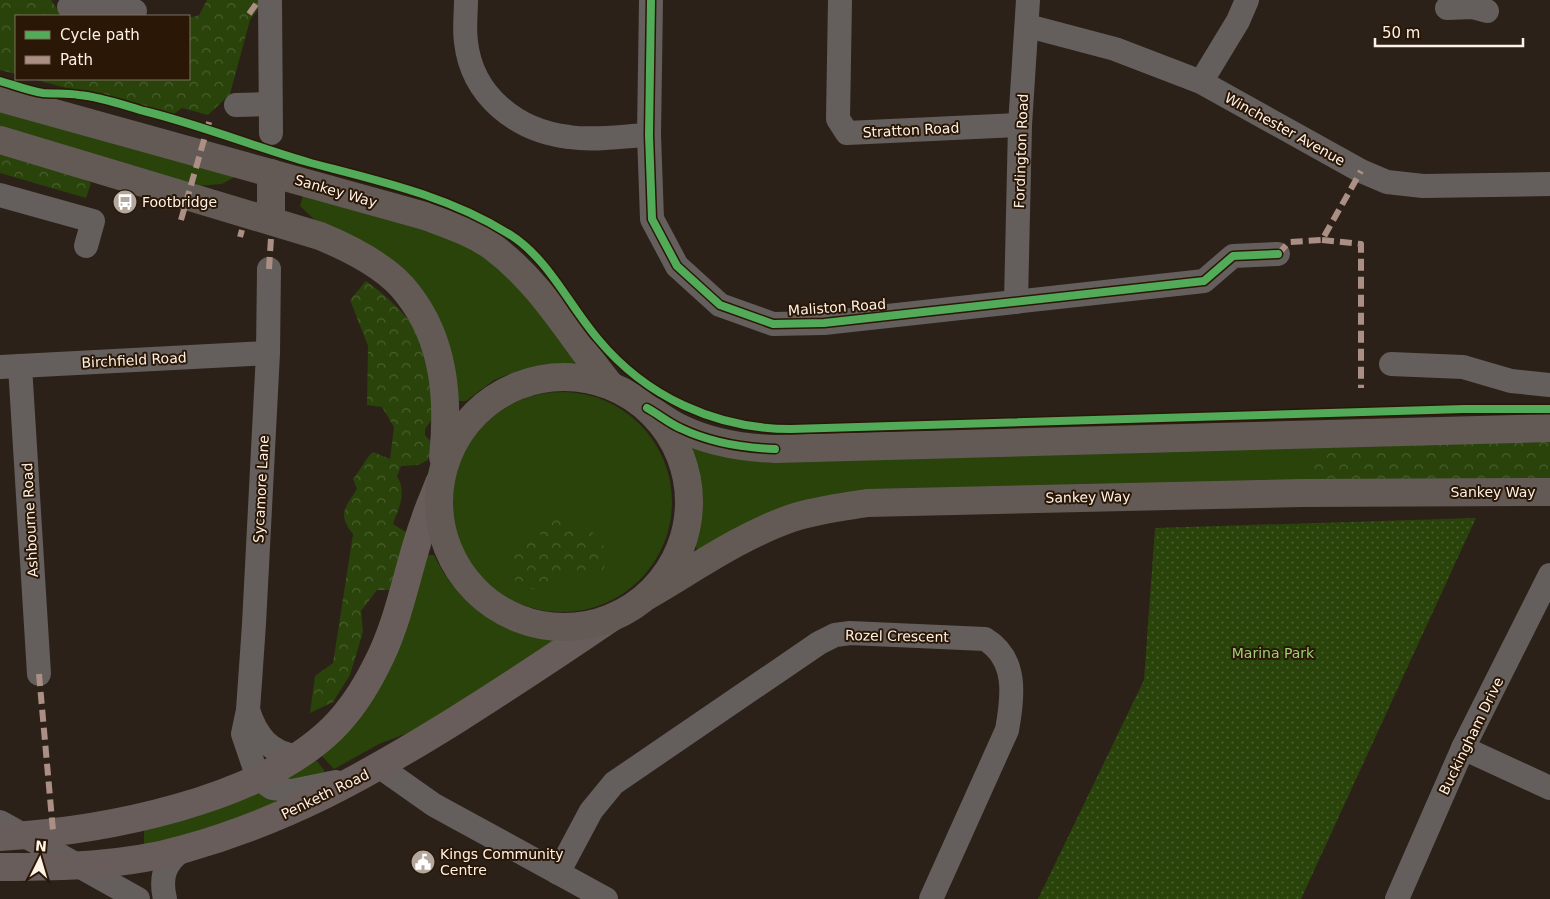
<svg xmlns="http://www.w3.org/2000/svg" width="1550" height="899" font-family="'DejaVu Sans',sans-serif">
  <defs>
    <pattern id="forest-crowns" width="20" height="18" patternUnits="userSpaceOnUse" patternTransform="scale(1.25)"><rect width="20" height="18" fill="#29430b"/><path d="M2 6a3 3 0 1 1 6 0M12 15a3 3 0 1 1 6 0" fill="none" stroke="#495f2f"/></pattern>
    <pattern id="park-dots" width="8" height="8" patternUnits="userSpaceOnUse" patternTransform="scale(1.25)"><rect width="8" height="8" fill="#29430b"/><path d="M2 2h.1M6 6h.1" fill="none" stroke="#495f2f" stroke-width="1.8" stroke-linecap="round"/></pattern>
  </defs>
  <rect width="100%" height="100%" fill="#2c2118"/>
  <!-- grass -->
  <g fill="#29430b">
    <path d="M0,109l235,68 -13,7 -24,2 -198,-57z"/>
    <path d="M303,195l112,29 56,23 55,45 49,69 -1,3 -40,3 -22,6 -18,7 -28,21h-10l-9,-56 -147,-139z"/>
    <circle cx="562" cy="502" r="110"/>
    <path d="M1321,444l229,35 -645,11 -207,61 -3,-6c6,-23 9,-47 4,-70 -1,-9 -9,-21 -8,-30z"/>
    <path d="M428,555h6c25,52 61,71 116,82l4,5 -141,89 -34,13 -45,25 -13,-14z"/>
    <path d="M311,760l6,1 7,9v4l-20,8 -21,-4z"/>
    <path d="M257,791l18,7v6l-4,3 -89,29 -38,8v-15z"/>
  </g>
  <!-- forest -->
  <g fill="url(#forest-crowns)">
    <path d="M0,0h51l11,16h-46v58l-16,-4z"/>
    <path d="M207,0h55v4l-12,16 -20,74 -22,21 -26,-7 -11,8 -138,-37h156v-61l10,-3z"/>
    <path d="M0,146l49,14 42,23 -5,15 -86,-25z"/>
    <path d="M366,281c25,18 50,41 60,70 6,18 5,47 7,67l-8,11v6l6,7 -3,18 -10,5 -17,1 -4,10c10,17 2,31 -4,48l16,10 -16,56h-16l-16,21 2,21 -13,43 -17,27 -23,11 5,-37 18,-13 20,-129c-16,-20 -8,-26 4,-45l-4,-10c8,-9 11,-19 20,-27l17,7 4,-32 -12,-20 -15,-2 1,-59 -18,-46z"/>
    <path d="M1550,437v42l-233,3c-9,-15 -7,-25 4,-38z"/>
    <path d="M556,519c7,1 11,5 17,7 6,2 13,2 19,6 14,9 19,30 8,43l-29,-3 -3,3 -17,1 -5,12 -8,3 -22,-8 -5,-18 7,-19 24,-10 -2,-2 1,-4 7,-2 3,-7z"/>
  </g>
  <!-- park -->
  <path fill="url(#park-dots)" d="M1476,518l-175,381h-263l106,-219 11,-152z"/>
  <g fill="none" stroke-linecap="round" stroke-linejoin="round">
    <!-- minor -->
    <g stroke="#645e5d" stroke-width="24">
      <path d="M270,0l1,133"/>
      <path d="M466,0c0,14 -2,28 0,42 6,54 51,89 103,95 26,4 54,-1 80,-2"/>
      <path d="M651,0l-2,135 3,84 25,47 43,39 53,19 51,-1 380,-42 29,-25 45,-2"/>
      <path d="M840,0l-2,119 9,14 173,-8"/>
      <path d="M69,7l66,4"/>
      <path d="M1447,8l25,-1 15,4"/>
      <path d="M1028,26l87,23 86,33 160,89 26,11 36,4 127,-2"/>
      <path d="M1201,82l37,-61 9,-21"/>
      <path d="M236,105l33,-1"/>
      <path d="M0,195l93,26 -7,25"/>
      <path d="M269,269l-1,84 -14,271 -6,86 -5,24 15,44 14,10 20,3 44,-9"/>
      <path d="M1016,302l4,-177 8,-125"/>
      <path d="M1391,364l72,3 48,14 39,4"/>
      <path d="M20,366l19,308"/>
      <path d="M0,367l268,-14"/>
      <path d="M248,710c8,25 21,43 49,46"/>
      <path d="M1463,748l87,40"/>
      <path d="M380,767l54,38 172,94"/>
      <path d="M0,822l138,77"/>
      <path d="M558,873l33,-62 23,-28 205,-140 16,-8 15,-2 135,6c33,20 28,58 22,91l-76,169"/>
      <path d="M165,899c-5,-21 -1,-37 18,-49"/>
      <path d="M1397,899l66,-151 87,-173"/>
    </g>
    <!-- major -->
    <g stroke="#685d5a" stroke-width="28">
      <path d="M0,837c102,-6 258,-35 333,-109 18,-18 32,-40 43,-62 24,-45 31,-97 48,-144 4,-13 10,-26 15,-39"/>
      <path d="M0,867c61,0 125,-1 184,-18 103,-29 182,-73 272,-129 52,-33 104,-67 155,-102"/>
    </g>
    <!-- highway -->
    <g stroke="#635a56" stroke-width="28">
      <path d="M0,98l425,118c24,9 49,17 69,32 49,37 78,91 116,137"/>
      <path d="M0,140l320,96c29,12 69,32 88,58 37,47 41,106 35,163"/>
      <path d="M271,220v-47"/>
      <circle cx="564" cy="502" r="125"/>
      <path d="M647,408c11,6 22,15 33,20 29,14 64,20 95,21l775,-21"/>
      <path d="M647,596c47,-27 93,-60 145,-78 24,-8 50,-11 75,-15l434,-10 249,-1"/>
    </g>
    <!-- quiet -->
    <g stroke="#ac8f84" stroke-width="6" stroke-dasharray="12 6" stroke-linecap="butt">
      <path d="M249,14l10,-14"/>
      <path d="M181,220l29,-101"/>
      <path d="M240,237l2,-7"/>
      <path d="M1322,240l39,4v144"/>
      <path d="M1278,254l11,-12 33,-2 39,-69"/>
      <path d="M269,269l2,-31"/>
      <path d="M39,674l14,157"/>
    </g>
    <defs>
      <g id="cycleway">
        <path d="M651,0l-2,135 3,84 25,47 43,39 53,19 51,-1 380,-42 29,-25 45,-2"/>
        <path d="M0,81c14,4 29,10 43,12 12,1 24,0 36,2 22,2 44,10 65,16 57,14 111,36 167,52 69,18 137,33 198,71 40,25 59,70 89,105 48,58 118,90 193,90l673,-20h86"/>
        <path d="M647,408c11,6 22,15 33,20 29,14 64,20 95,21"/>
      </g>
    </defs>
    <!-- cycleway casing -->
    <use href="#cycleway" stroke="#2a1706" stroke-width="11"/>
    <!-- cycleway -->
    <use href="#cycleway" stroke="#51ab58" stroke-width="8"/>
  </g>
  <!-- icons -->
  <defs>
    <symbol id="bus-disc" viewBox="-11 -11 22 22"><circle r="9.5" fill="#b4a89e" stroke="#2a1706"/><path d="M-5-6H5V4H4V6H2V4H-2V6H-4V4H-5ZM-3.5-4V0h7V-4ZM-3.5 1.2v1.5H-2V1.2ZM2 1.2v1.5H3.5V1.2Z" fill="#fff"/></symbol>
    <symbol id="civic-disc" viewBox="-11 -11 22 22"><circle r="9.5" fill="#b4a89e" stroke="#2a1706"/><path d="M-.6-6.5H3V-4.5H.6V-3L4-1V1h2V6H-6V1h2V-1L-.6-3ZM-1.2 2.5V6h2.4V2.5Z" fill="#fff"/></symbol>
  </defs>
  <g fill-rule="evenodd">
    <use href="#bus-disc" x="111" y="188" width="28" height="28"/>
    <use href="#civic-disc" x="409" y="848" width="28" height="28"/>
  </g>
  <g text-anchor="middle" stroke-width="4" stroke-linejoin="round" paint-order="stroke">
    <!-- street labels -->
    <g font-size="14" fill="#fef1e6" stroke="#2a1706">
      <text transform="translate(1285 129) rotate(29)" y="5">Winchester Avenue</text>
      <text transform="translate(911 130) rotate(-3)" y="5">Stratton Road</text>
      <text transform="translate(1021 151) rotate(-88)" y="5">Fordington Road</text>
      <text transform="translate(336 191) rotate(16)" y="5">Sankey Way</text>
      <text transform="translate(837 307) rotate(-4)" y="5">Maliston Road</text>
      <text transform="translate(134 360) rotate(-3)" y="5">Birchfield Road</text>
      <text transform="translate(261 489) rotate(-87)" y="5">Sycamore Lane</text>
      <text x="1493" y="497">Sankey Way</text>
      <text transform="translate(1088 497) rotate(-1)" y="5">Sankey Way</text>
      <text transform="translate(30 520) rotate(-93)" y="5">Ashbourne Road</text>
      <text transform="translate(897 636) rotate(1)" y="5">Rozel Crescent</text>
      <text transform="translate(1471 736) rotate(-64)" y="5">Buckingham Drive</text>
      <text transform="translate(325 794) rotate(-26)" y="5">Penketh Road</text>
    </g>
    <!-- poi labels -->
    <g font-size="14" fill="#fef1e6" stroke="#2a1706" text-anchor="start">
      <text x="142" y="207">Footbridge</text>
      <text x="440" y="859">Kings Community<tspan x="440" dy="16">Centre</tspan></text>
    </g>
    <!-- park labels -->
    <g font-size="14" fill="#9bd174" stroke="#2a1706">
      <text x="1273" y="658">Marina Park</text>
    </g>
  </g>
  <!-- legend -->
  <rect x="15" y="15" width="175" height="65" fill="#2a1706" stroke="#7f6e60"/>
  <rect x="25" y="31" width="25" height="8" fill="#51ab58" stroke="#7f6e60"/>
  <text x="60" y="40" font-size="15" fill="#fef1e6">Cycle path</text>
  <rect x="25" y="56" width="25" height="8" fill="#ac8f84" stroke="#7f6e60"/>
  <text x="60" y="65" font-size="15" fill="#fef1e6">Path</text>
  <!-- north arrow -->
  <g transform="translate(40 859) rotate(5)" stroke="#2a1706" stroke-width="4" paint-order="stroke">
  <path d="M0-4L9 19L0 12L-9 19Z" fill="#fef1e6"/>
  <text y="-8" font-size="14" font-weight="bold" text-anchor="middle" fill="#fef1e6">N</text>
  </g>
  <!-- scale -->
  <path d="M1375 38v8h148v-8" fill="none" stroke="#fef1e6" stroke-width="2.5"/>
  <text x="1382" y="38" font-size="15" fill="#fef1e6" stroke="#2a1706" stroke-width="4" paint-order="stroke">50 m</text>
</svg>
